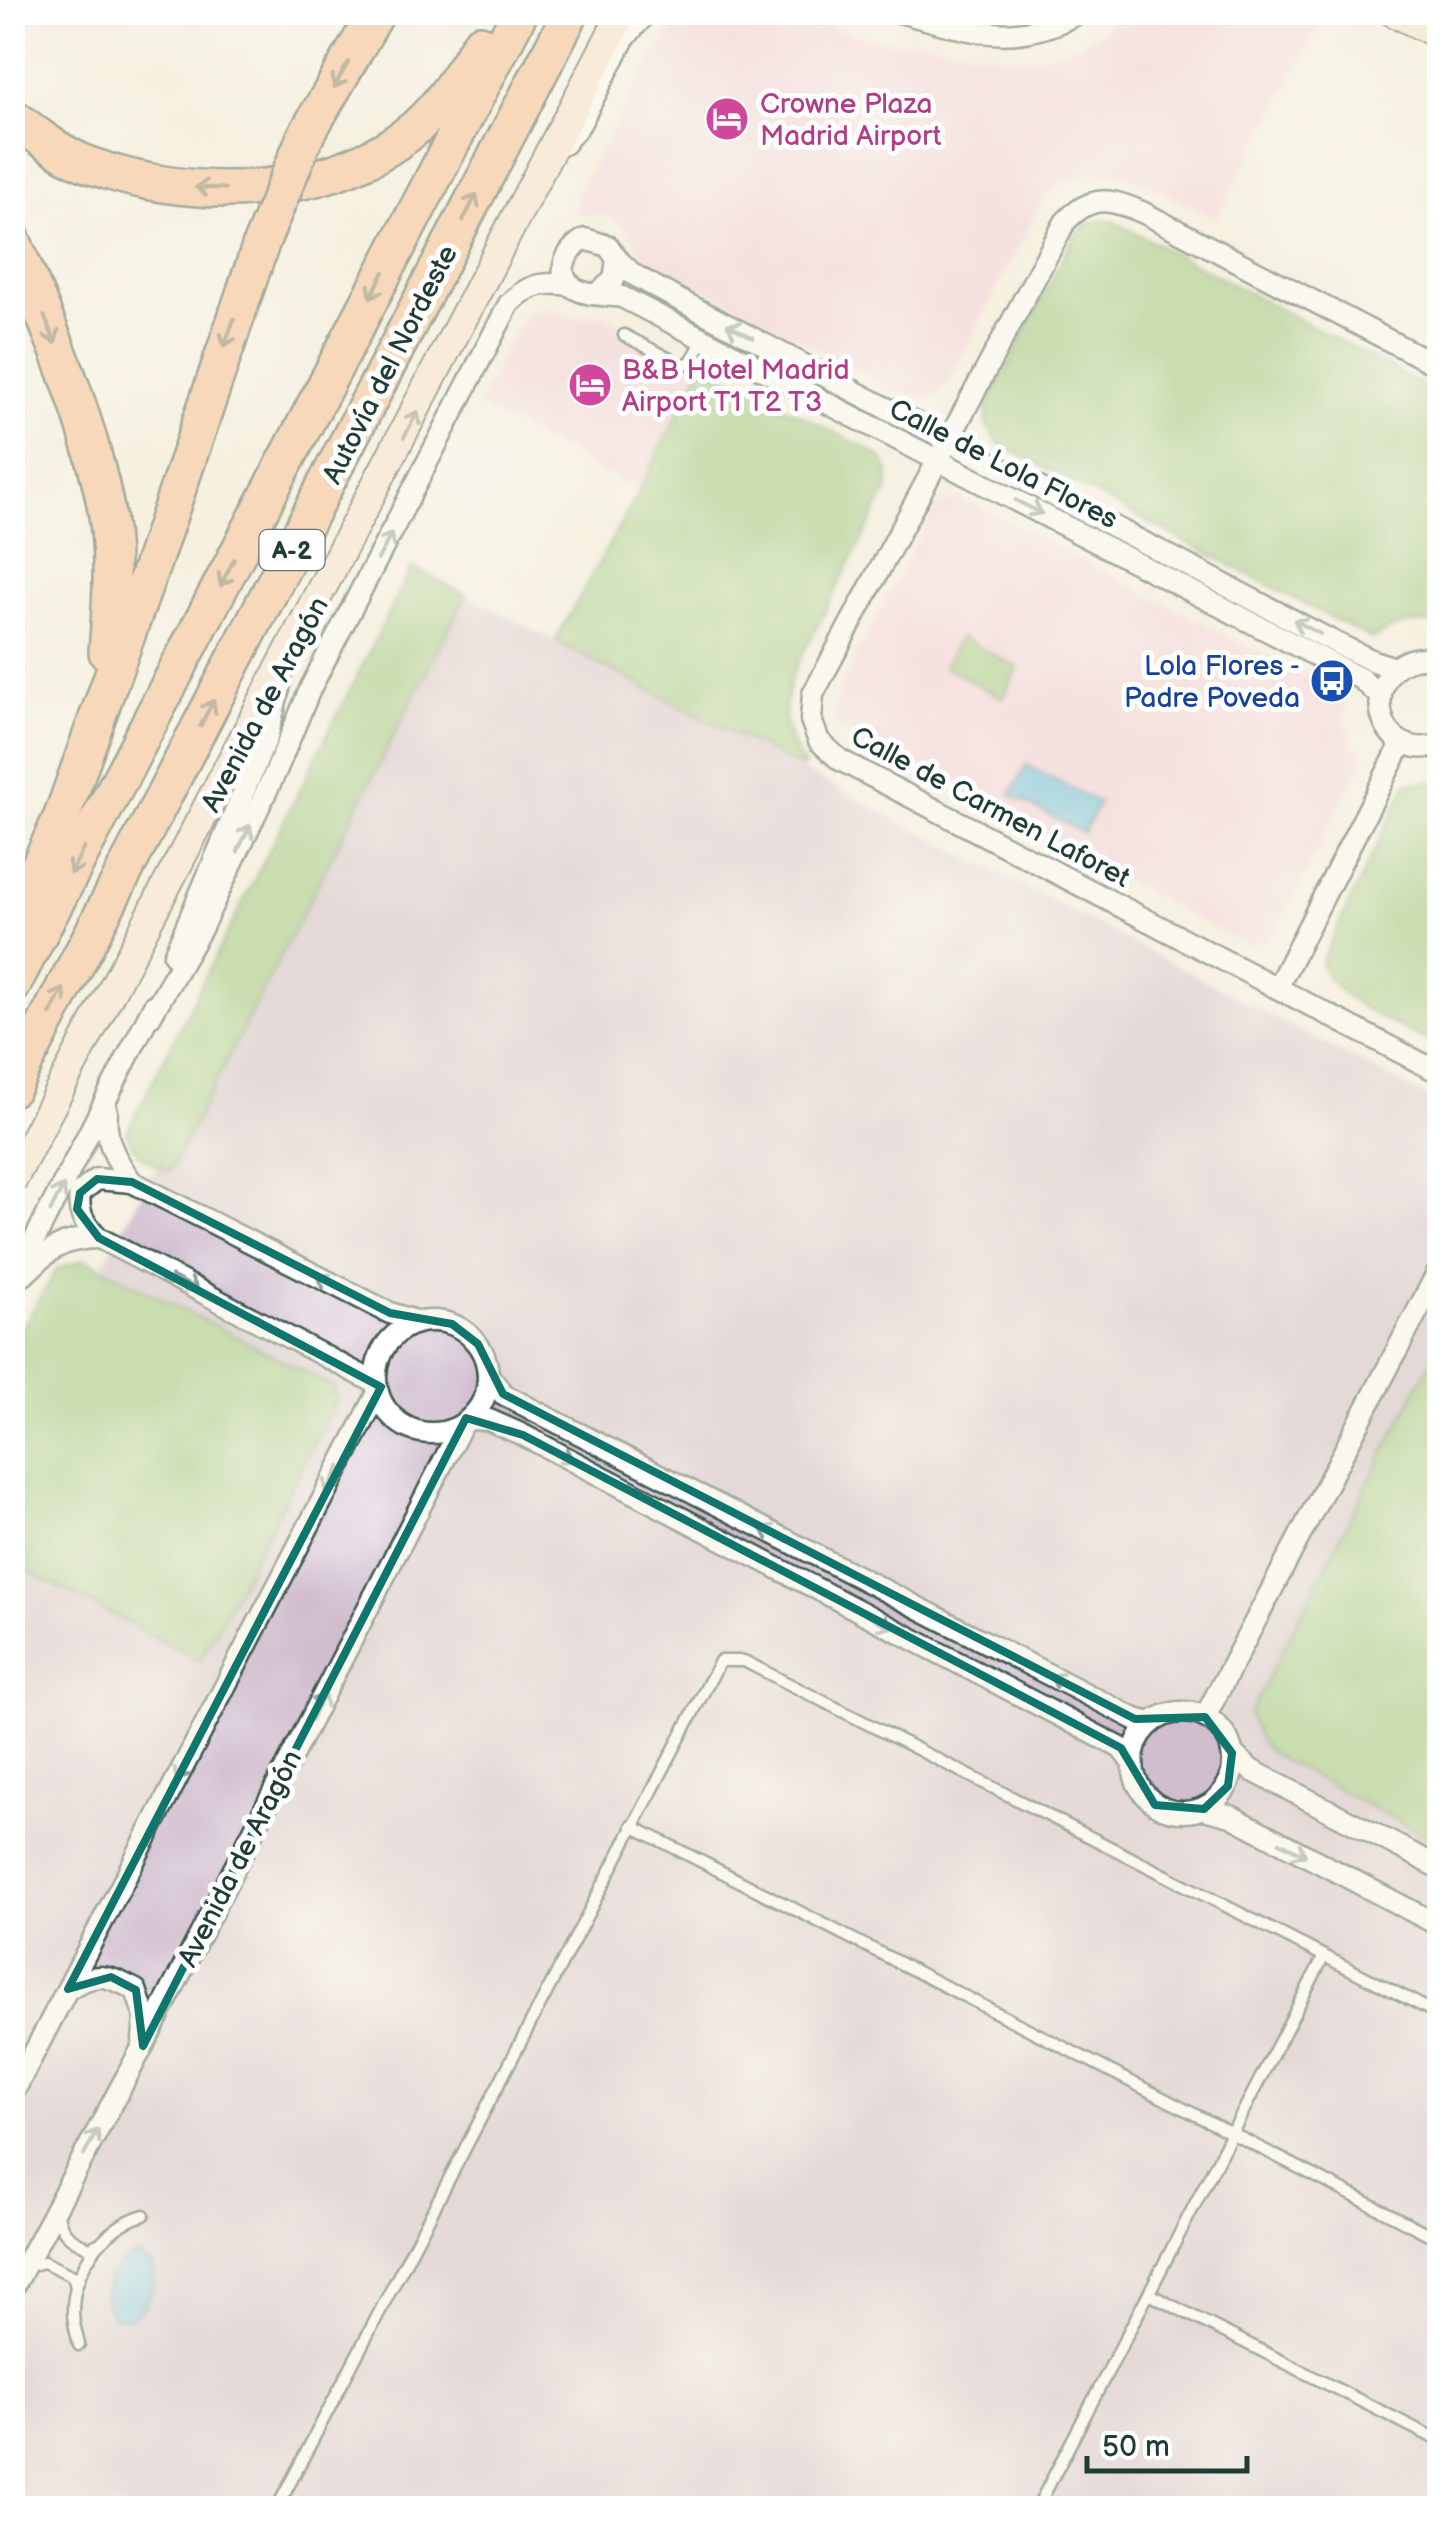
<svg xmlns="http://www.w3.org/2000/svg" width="1452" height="2521" font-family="'Balsamiq Sans',sans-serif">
  <rect width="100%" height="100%" fill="#fff"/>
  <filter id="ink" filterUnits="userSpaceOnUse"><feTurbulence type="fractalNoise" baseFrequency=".01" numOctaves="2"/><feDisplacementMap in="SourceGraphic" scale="20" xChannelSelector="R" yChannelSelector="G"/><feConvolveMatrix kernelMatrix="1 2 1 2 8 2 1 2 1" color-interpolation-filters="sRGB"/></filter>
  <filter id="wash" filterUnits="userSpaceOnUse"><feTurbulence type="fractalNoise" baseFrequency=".0048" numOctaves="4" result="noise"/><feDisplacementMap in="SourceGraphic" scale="40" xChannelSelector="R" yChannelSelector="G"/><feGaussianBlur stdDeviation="2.25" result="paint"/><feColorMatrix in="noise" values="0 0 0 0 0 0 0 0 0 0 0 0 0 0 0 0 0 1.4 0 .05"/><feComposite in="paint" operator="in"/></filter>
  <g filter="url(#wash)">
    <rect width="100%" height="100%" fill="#f5f0e0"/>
    <!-- built -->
    <g fill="#f4cfde">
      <path d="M699,13h75l103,27 27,3 2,-4 110,19 21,-1 47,-15 45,-29 198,1 -111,205 -82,-41 -14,-4 -28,-2 -35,14 -14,14 -95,184 -15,13 -14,1 -26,-8 -250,-133 -12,-23 -14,-13 -9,-4 -33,-4 1,-18 86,-153 10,-12z"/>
      <path d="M539,308l38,9 25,-3 101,51 -64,126 -162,-86 47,-89z"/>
      <path d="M956,499l13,3 374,194 4,29 7,18 11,15 -90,174 -11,10 -19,2 -14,-6 -392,-211 -5,-14 5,-27 97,-180z"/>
    </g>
    <!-- industrial -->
    <path fill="#d0bdce" d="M466,595l973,508v1405h-1426l-1,-1067 90,-174z"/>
    <!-- green -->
    <g fill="#94c677" stroke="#5a8256" stroke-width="2.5">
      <path d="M1104,220l11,2 324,172 1,224 -3,6c-25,-4 -44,2 -65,15l-373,-195 -12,-19v-19l87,-170 12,-12z"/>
      <path d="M703,365l170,87c16,10 19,21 14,39l-95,184c-12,37 -9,58 12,90l-1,4 -248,-128 84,-150z"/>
      <path d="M412,567l54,28 -296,576c-20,-9 -38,-15 -43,-39z"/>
      <path d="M960,637l58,31 -15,30 -59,-31z"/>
      <path d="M1439,782h1l-1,264c-35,-18 -107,-43 -118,-84l86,-179z"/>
      <path d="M85,1259l247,127 5,13 -137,262 -187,-98v-220l44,-74z"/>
      <path d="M1439,1346v497l-169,-90 -10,-11 -11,-28z"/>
    </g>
    <!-- water -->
    <g fill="#65bde2" stroke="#427d8b" stroke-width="2.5">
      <path d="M1026,765l73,38 -16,30 -72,-38z"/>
      <path d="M139,2256l14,10c4,22 -4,39 -22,51l-16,1c-23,-20 -3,-58 24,-62z"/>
    </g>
  </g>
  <g filter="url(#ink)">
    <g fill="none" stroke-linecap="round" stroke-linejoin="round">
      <defs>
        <g id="lane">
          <path d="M624,335l57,30 10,-3 12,-22"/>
          <path d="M632,1826l808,414"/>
          <path d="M58,2213c2,21 13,26 31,35l9,-4"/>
          <path d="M28,2266l16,-4 29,14 3,11"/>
          <path d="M1149,2294l291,147"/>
          <path d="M79,2345c-2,-10 -6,-22 -6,-32 -1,-43 30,-86 71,-98"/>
          <path d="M277,2508l443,-847h24l696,354"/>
          <path d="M1037,2508l287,-552"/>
        </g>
        <g id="street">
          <path d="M899,12c70,18 113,38 181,0"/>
          <path d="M564,144l16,-20 44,-85 23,-27"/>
          <path d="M617,259l17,16 34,19 672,351 33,16 22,7"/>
          <path d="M598,293l16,-13 3,-21 -9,-13 -23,-7c-21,11 -33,41 -5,52 11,5 29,4 42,6l739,382 19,17"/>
          <path d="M1440,367l-296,-154c-33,-14 -52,-20 -79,9l-252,472 -2,26 8,21 21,19 600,313"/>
          <path d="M1440,660c-80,-19 -79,106 0,85"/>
          <path d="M174,955l93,-218 13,-52"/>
          <path d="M1277,988l125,-245"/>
          <path d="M150,1017l51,-88 75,-158 35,-84 198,-383c20,-21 35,-22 62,-19"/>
          <path d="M107,1111c-3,29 8,48 25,71"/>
          <path d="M24,1275c25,-25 38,-37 75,-37"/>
          <path d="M12,1284l142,-279"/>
          <circle cx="432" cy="1377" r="56"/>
          <path d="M488,1375l15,19 32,17 600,308 16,4"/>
          <path d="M376,1383l-277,-145c-15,-15 -22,-24 -19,-45l17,-14 35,3 258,131 29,9"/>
          <path d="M471,1419l18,1 34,15 598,313 11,14"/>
          <circle cx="1183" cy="1762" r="50"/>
          <path d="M1205,1717l235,-449"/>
          <path d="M1232,1753l19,17 189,98"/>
          <path d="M1204,1809l27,7 209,110"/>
          <path d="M68,1989c29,-18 39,-14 68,1l9,27 -2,22"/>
          <path d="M12,2095l366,-702"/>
          <path d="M12,2290l131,-244 319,-621"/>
        </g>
        <g id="secondary">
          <path d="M1393,12l47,23"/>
          <path d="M12,1181l611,-1169"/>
        </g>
        <g id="highway">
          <path d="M12,116c24,19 49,38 77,49 98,36 228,35 315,-28 33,-24 55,-60 76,-94"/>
          <path d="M305,137l72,-125"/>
          <path d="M12,239c36,85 73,170 92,260 11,50 7,103 3,153"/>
          <path d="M12,925l50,-109 90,-251 110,-324"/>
          <path d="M12,986l508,-974"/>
          <path d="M12,1088l559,-1076"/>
        </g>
      </defs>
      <!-- lane casing -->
      <use href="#lane" stroke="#3f584e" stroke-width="15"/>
      <!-- street casing -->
      <use href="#street" stroke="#3f584e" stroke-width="25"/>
      <!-- secondary casing -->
      <use href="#secondary" stroke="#3f584e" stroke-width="32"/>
      <!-- highway casing -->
      <use href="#highway" stroke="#3f584e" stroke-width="40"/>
      <!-- lane -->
      <use href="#lane" stroke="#fff" stroke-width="10"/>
      <!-- street -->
      <use href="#street" stroke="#fff" stroke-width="20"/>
      <!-- secondary -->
      <use href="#secondary" stroke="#fde4d1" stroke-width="28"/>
      <!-- highway -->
      <use href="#highway" stroke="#fabb8c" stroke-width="35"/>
      <defs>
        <path id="highway-bridge" d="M262,241l43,-104"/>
      </defs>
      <!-- highway-bridge casing -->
      <use href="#highway-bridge" stroke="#3f584e" stroke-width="40" stroke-linecap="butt"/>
      <!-- highway-bridge -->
      <use href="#highway-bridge" stroke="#fabb8c" stroke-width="35"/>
    </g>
    <!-- one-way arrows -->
    <defs><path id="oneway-shaft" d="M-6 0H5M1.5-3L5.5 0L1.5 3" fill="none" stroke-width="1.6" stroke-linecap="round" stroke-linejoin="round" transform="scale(2.5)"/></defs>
    <g stroke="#82765c">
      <use href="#oneway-shaft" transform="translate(341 75) rotate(120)"/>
      <use href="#oneway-shaft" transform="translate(210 188) rotate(-178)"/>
      <use href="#oneway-shaft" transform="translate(470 207) rotate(-63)"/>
      <use href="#oneway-shaft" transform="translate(377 285) rotate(118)"/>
      <use href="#oneway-shaft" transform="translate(50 330) rotate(68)"/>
      <use href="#oneway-shaft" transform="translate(229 333) rotate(110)"/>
      <use href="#oneway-shaft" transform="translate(227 573) rotate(117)"/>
      <use href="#oneway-shaft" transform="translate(207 713) rotate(-63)"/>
      <use href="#oneway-shaft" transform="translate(77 861) rotate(117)"/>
      <use href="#oneway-shaft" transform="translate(57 1001) rotate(-63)"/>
    </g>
    <g stroke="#8f9e9a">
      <use href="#oneway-shaft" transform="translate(740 331) rotate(-153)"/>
      <use href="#oneway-shaft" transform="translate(1029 507) rotate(27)"/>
      <use href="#oneway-shaft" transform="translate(385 546) rotate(-62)"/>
      <use href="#oneway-shaft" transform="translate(1307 627) rotate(-152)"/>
      <use href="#oneway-shaft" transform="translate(244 838) rotate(-65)"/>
      <use href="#oneway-shaft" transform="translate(57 1198) rotate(-63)"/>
      <use href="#oneway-shaft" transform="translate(185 1283) rotate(27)"/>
      <use href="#oneway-shaft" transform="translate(330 1283) rotate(-153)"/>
      <use href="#oneway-shaft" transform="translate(560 1454) rotate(28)"/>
      <use href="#oneway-shaft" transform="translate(333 1480) rotate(118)"/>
      <use href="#oneway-shaft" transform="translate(774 1534) rotate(-153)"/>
      <use href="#oneway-shaft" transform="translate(879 1621) rotate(28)"/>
      <use href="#oneway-shaft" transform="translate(1063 1682) rotate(-153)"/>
      <use href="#oneway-shaft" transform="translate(318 1706) rotate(-63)"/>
      <use href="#oneway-shaft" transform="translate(183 1768) rotate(117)"/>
      <use href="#oneway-shaft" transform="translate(1293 1849) rotate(28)"/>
      <use href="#oneway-shaft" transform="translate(91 2142) rotate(-62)"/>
    </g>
    <use stroke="#8e9082" href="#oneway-shaft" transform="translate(411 424) rotate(-62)"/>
  </g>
  <!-- marked area -->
  <path d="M0 0H1452V2521H0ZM97,1179l35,3 258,131 62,11 26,20 25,50 632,325 70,-2 27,36 -4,33 -24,23 -49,-4 -34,-57 -598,-313 -57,-17 -323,628 -7,-56 -25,-13 -43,12 313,-602 -282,-149 -22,-29 3,-16z" fill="#f5f0e0" fill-opacity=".55" fill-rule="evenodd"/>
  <path fill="none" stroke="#0f766e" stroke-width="8" stroke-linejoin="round" d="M97,1179l35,3 258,131 62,11 26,20 25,50 632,325 70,-2 27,36 -4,33 -24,23 -49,-4 -34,-57 -598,-313 -57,-17 -323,628 -7,-56 -25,-13 -43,12 313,-602 -282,-149 -22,-29 3,-16z"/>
  <!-- icons -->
  <defs>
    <symbol id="hotel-disc" viewBox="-11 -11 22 22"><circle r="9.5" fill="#d1479c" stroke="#fff"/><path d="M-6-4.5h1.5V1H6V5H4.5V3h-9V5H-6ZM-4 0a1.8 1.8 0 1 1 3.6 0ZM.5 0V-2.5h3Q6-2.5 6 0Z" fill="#fff"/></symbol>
    <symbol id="bus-disc" viewBox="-11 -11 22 22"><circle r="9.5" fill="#1a4fb4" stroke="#fff"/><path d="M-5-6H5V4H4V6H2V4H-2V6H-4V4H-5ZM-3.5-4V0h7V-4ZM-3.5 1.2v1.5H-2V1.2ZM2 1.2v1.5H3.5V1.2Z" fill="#fff"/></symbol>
  </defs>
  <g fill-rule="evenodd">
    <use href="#hotel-disc" x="702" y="94" width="50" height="50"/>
    <use href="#hotel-disc" x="565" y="360" width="50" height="50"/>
    <use href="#bus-disc" x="1307" y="656" width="50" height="50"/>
  </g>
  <g text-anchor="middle" stroke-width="10" stroke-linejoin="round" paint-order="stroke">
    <!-- shield labels -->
    <rect fill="#fff" stroke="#627771" stroke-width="2.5" x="259.5" y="530" width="65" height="40" rx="8"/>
    <g font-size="25" font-weight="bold" fill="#1f3d34">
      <text x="292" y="559">A-2</text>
    </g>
    <!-- hotel labels -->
    <g font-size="28" fill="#b23c85" stroke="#fff" text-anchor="start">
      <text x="760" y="113">Crowne Plaza<tspan x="760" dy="32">Madrid Airport</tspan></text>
      <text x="622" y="379">B&amp;B Hotel Madrid<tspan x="622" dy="32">Airport T1 T2 T3</tspan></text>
    </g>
    <!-- street labels -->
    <g font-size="28" fill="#1f3d34" stroke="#fff">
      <text transform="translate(389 364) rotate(-63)" y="10">Autovía del Nordeste</text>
      <text transform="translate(1004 463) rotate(27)" y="10">Calle de Lola Flores</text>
      <text transform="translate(264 704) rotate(-62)" y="10">Avenida de Aragón</text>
      <text transform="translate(991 806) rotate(28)" y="10">Calle de Carmen Laforet</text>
      <text transform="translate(239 1858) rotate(-63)" y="10">Avenida de Aragón</text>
    </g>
    <!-- transit labels -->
    <g font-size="28" fill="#164399" stroke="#fff" text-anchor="end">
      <text x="1300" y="675">Lola Flores -<tspan x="1300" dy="32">Padre Poveda</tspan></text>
    </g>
  </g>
  <!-- margin -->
  <rect width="1452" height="2521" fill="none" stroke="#fff" stroke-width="50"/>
  <!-- scale -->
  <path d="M1087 2456v15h160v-15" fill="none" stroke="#1f3d34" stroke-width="5"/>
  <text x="1102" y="2456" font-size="30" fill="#1f3d34" stroke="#ffffff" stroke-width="8" paint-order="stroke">50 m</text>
</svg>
